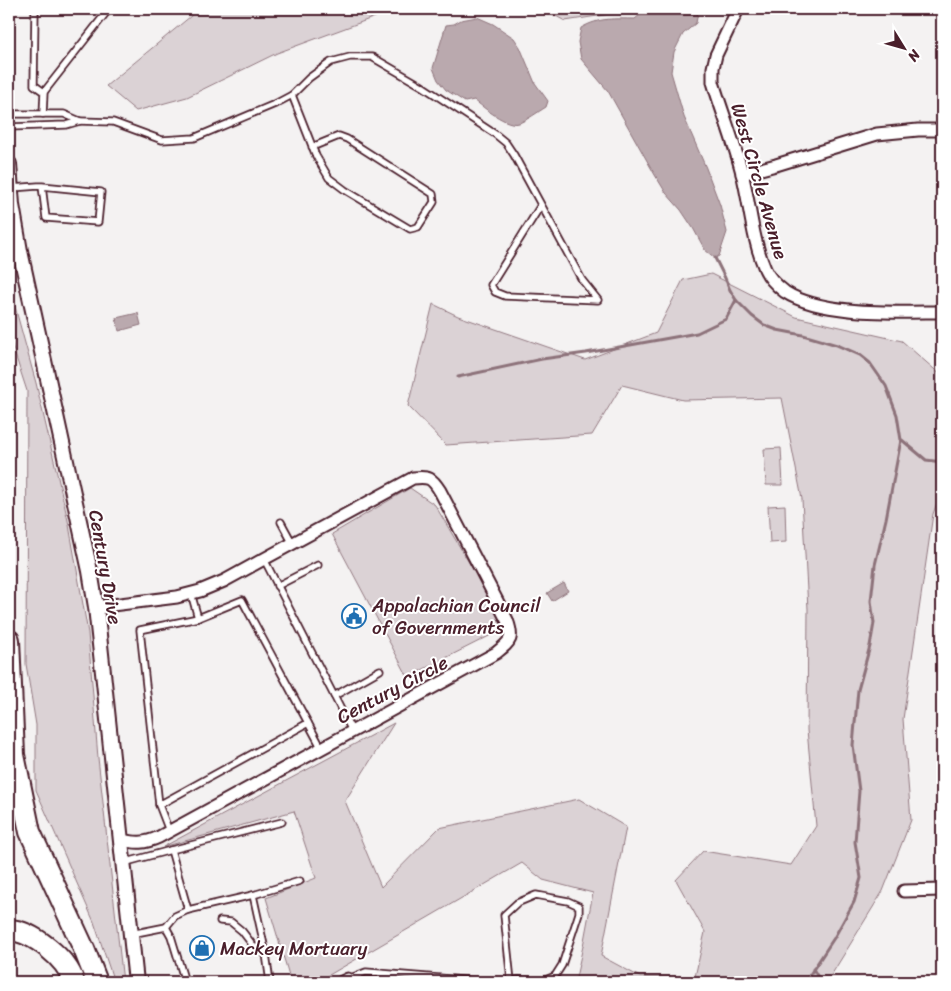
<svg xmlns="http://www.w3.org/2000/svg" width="951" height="991" font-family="Sriracha,sans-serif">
  <rect width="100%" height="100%" fill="#f4f2f2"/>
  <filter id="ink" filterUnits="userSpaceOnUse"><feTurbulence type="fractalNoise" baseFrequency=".02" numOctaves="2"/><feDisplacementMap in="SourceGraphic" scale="10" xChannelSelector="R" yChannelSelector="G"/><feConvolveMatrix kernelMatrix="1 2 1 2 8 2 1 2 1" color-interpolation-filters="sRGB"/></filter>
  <g filter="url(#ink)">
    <!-- green -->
    <g fill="#dbd2d5" stroke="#927880">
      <path d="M193,9h204l-120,44 -90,44 -51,14 -30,-25 85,-70z"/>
      <path d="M543,9h100l-78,12z"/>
      <path d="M711,274l85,43 106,24 40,35v113l-9,25 -30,205 8,101 -28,71 -56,91h-252l8,-36 10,-53 -50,-13 -21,-17 -205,119h-26l-25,-84 50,-20 -22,-67 -131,36 231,-124 -49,78 36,86 58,-59 140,-29 47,28 -25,129 39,21h55l10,-45 -29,-52 27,-29 88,14 25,-39 -9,-96 1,-121 -6,-110 -20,-101 -99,2 -61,-15 -30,50 -146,10 -38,-39 25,-102 25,12 127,44 71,-27 27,-53z"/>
      <path d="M9,285l27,98 33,142 19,108 10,125 25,224h-9l-20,-60 -58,-132v-65l-10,-61 1,-273 -18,-55z"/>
      <path d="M781,448l2,37h-17l-2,-36z"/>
      <path d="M410,488l25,17 72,122 -99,50 -76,-143z"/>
      <path d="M785,505l1,37 -16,1 -2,-37z"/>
    </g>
    <!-- water -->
    <g fill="#baa9ae" stroke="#8d727a">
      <path d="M647,9h53l-2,3 -2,11 -13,11 -9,18 -3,20 13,45 22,51 14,37 7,27 -8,24 -4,2 -10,-8 -12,-22 -12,-18 -15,-17 -11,-18 -47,-84 -27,-32 -3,-17 3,-14c19,-11 33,-9 54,-9z"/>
      <path d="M477,17l16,7 21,14 6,9 15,36 13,18 -2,6c-8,5 -19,13 -27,16 -12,4 -36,-16 -45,-23l-9,2 -19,-12 -8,-10 -5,-12 13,-43 8,-1 7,-4z"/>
      <path d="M138,313l3,12 -22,6 -3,-13z"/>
      <path d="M564,583l4,8 -16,10 -5,-8z"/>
    </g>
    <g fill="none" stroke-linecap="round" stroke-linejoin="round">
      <!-- stream -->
      <g stroke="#8d727a" stroke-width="3">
        <path d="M715,258l10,20 5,12 6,10 16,16 12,9 13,5 26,5 34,10 23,10 10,8 16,23 11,29 4,25 -15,79 -11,46 -4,36 3,22 -4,23 -12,44 -5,55 6,46 -4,51 6,36 -7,24 -20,36 -29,44"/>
        <path d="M458,377l84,-18 44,-6 111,-20 29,-14 10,-19"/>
        <path d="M902,440l24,20 16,2"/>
        <path d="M813,969l8,13"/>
      </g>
      <defs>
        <g id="service">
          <path d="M35,9l-1,76 10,7"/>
          <path d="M292,95l24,61 13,22 16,12 65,39 8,-2 16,-25 -1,-8 -86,-55 -8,-3 -27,11"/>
          <path d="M9,114h55l16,7 -14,4 -57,2"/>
          <path d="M43,114l1,-22 65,-83"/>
          <path d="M80,121l33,1 49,18 32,-2 81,-34 17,-9 17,-17 22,-16 19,-5h22l50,29 73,48 11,9 8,12 68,125 16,20 -93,-4 -10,-4 -4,-7 50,-80"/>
          <path d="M12,188l26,-2h4l59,6 -3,30 -52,-4 -4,-32"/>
          <path d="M281,522l12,22"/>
          <path d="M264,559l88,172"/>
          <path d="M277,586l41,-21"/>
          <path d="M191,593l7,25 44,-18 79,147"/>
          <path d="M334,696l46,-26"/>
          <path d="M159,805l-19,-175 58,-12"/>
          <path d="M169,831l-10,-26 149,-82"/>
          <path d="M171,850l111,-28"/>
          <path d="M123,863l48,-13 17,60 -13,6 -9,11"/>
          <path d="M253,895l13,59 4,28"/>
          <path d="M188,910l65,-15 47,-14"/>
          <path d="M220,921l11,1 11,9 13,17 11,6"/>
          <path d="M131,934l35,-7 5,9 14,46"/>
          <path d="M348,979l18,-7 122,10"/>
          <path d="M503,982l16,-2 22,2 14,-6 7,-11 17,-52v-7l-11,-5 -32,-6 -19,8 -13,12 7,66"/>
        </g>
        <g id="minor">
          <path d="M738,9l-22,46 -3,13v14c9,30 21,60 29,91 8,31 10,66 23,96 4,9 12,17 20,23 37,24 114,20 157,20"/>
          <path d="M742,174l34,-9 101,-31 41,-4h24"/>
          <path d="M96,607l81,-10 23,-6 24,-10 40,-22 149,-81c16,-2 19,0 27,13l67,129c7,19 4,21 -11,33l-337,184c-15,7 -23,6 -38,3"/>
          <path d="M904,891l38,-1"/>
          <path d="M342,982l6,-3"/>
        </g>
        <path id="tertiary" d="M9,164l3,41 8,46 70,320 6,36 40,375"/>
        <g id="motorway">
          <path d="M9,640l5,115 16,77 54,117 13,33"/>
          <path d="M9,930c24,1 58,29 65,52"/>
        </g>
      </defs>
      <!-- service casing -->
      <use href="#service" stroke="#4a1f2b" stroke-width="9"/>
      <!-- minor casing -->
      <use href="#minor" stroke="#4a1f2b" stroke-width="15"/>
      <!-- tertiary casing -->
      <use href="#tertiary" stroke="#4a1f2b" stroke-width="18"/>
      <!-- motorway casing -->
      <use href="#motorway" stroke="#4a1f2b" stroke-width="24"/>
      <!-- service -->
      <use href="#service" stroke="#fff" stroke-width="5.5"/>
      <!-- minor -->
      <use href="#minor" stroke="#fff" stroke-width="11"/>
      <!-- tertiary -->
      <use href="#tertiary" stroke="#fff" stroke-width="14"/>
      <!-- motorway -->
      <use href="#motorway" stroke="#fff" stroke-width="20"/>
    </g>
  </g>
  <!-- icons -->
  <defs>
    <symbol id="civic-ring" viewBox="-11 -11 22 22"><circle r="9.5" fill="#fff" stroke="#1f6fb2" stroke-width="1.5"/><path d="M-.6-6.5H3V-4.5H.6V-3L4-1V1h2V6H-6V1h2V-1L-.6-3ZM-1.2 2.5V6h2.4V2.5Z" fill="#1f6fb2"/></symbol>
    <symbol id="shop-ring" viewBox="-11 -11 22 22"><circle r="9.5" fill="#fff" stroke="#1f6fb2" stroke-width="1.5"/><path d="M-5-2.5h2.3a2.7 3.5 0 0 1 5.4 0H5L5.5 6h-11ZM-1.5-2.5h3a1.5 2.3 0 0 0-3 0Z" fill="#1f6fb2"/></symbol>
  </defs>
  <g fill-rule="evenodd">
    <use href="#civic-ring" x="340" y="602" width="28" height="28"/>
    <use href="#shop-ring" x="188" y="934" width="28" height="28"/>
  </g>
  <g text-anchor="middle" stroke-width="4" stroke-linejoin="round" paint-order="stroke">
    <!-- street labels -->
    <g font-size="19" fill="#4a1f2b" stroke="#fff">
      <text transform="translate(760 181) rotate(74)" y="7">West Circle Avenue</text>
      <text transform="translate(106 567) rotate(80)" y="7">Century Drive</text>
      <text transform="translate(392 689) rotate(-28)" y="7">Century Circle</text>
    </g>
    <!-- poi labels -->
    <g font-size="19" fill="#4a1f2b" stroke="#fff" text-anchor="start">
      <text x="372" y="612">Appalachian Council<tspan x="372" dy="22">of Governments</tspan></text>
      <text x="220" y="955">Mackey Mortuary</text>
    </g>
  </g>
  <!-- margin -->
  <rect width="951" height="991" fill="none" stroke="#fff" stroke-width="30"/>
  <rect x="15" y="15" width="921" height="961" fill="none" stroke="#4a1f2b" stroke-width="2" filter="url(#ink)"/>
  <!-- north arrow -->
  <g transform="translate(904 48) rotate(127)" stroke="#ffffff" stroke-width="4" paint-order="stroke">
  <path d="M0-4L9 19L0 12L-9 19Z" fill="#4a1f2b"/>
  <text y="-8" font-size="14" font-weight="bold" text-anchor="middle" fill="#4a1f2b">N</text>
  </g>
</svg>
